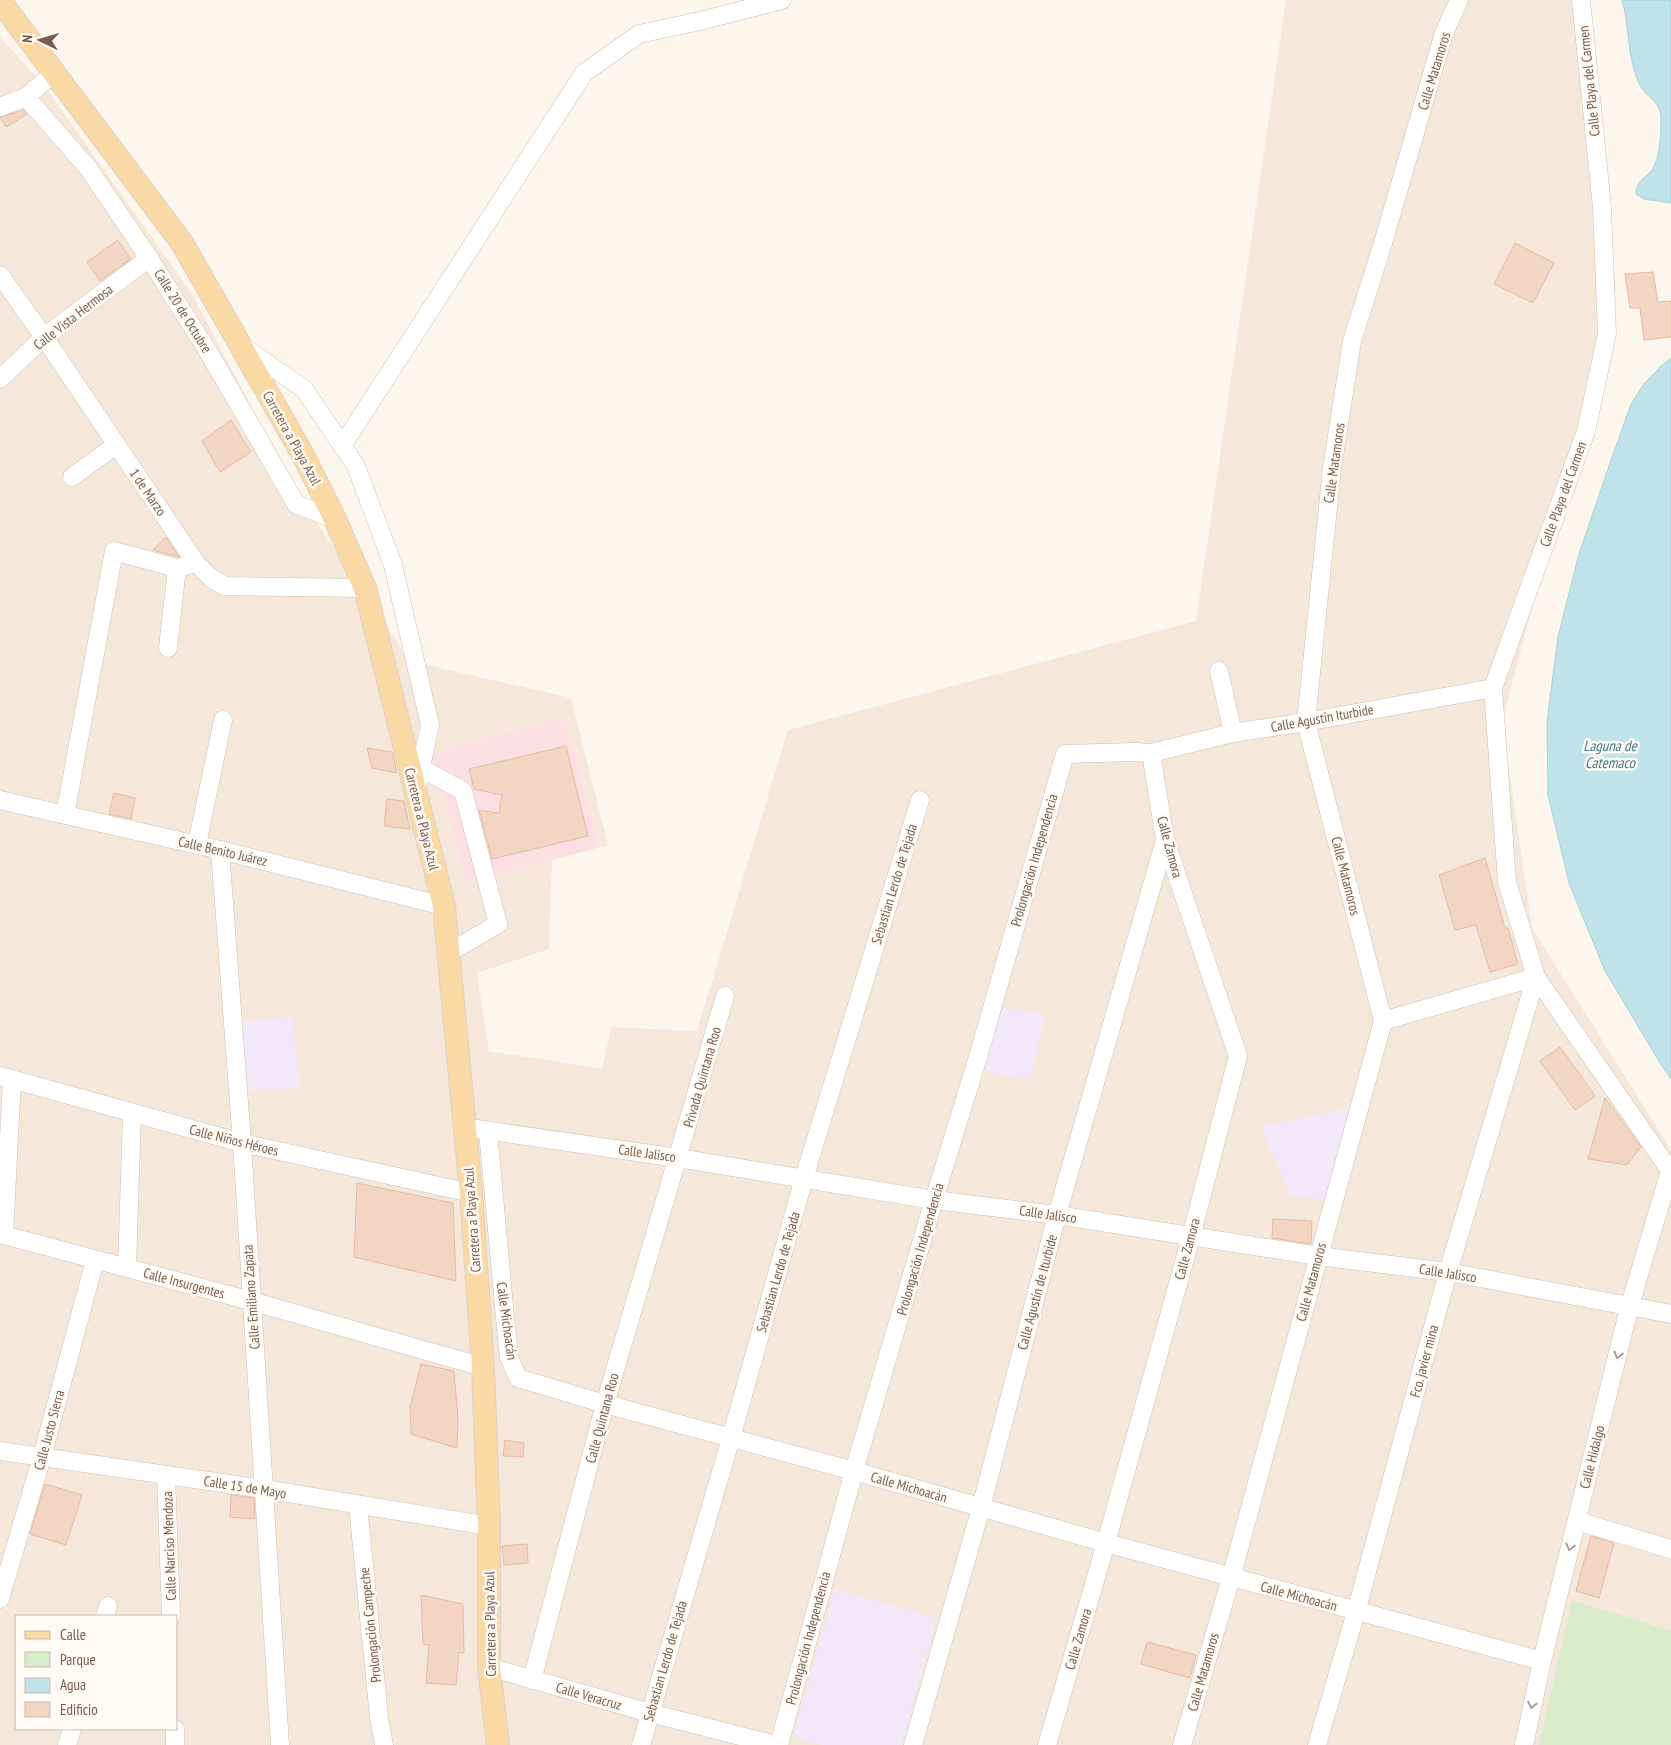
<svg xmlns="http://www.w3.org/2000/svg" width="1671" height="1745" font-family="'PT Sans Narrow',sans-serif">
  <rect width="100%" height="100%" fill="#fdf6ec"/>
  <!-- residential -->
  <path fill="#f5e8da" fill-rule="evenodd" d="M1286,0h298l32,289 -114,433 30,206 139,222v595h-1671v-1708l46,51 146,206 103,196 115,171 161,37 37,147 -56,15 -3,89 -72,24 12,78 113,18 9,-42 86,4 91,-301 408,-109zM16,1616h160v113h-160z"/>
  <!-- education -->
  <g fill="#f3e8fa">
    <path d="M997,1006l48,8 -15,66 -48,-9z"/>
    <path d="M293,1017l6,71 -55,2 -6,-69z"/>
    <path d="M1350,1107l-25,94 -35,-6 -29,-68z"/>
    <path d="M835,1589l102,29 -36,127h-80l-28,-8z"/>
  </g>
  <!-- medical -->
  <path fill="#fbdfe3" d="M564,717l35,130 -132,36 -35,-130z"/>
  <!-- green -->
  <path fill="#d8ecc9" d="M1572,1600l99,31v114h-132z"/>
  <!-- water -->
  <g fill="#bfe3e8" stroke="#a5d3da">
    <path d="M1622,0h49v203l-27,-4 -8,-5c1,-15 8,-14 16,-24 8,-12 9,-35 9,-49 1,-21 -15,-22 -22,-38 -12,-24 -9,-57 -17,-83z"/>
    <path d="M1671,358v721l-11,-16 -55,-92 -36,-88 -21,-88 -1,-73 11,-85 21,-83 30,-88 22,-62 13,-20 16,-17z"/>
  </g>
  <!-- building -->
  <g fill="#f3d5c3" stroke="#e6bba3">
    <path d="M23,110l4,4 -21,13 -6,-10z"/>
    <path d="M118,240l13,19 -31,22 -13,-19z"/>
    <path d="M1515,243l39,20 -21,40 -39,-19z"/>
    <path d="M1653,272l5,30 13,-1v36l-27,3 -4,-32h-10l-5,-34z"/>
    <path d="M231,420l20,32 -31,20 -18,-31z"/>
    <path d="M166,537l13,20 -26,-7z"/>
    <path d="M566,746l22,90 -96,23 -13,-49 20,3 3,-18 -28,-6 -5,-20z"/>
    <path d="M367,748l25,4 5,21 -25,-5z"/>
    <path d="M114,793l21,5 -4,21 -22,-5z"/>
    <path d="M387,799l17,2 6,28 -26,-3z"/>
    <path d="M1485,858l20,70h3l10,36 -28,8 -14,-47 -21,5 -16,-55z"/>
    <path d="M1560,1047l35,49 -20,14 -35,-49z"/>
    <path d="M1605,1098l36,49 -14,18 -39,-6z"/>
    <path d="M357,1183l96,20 3,78 -102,-24z"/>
    <path d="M1273,1219l39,2 -1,23 -39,-6z"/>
    <path d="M421,1364l33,7 4,48 -1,29 -46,-14 -1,-27z"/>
    <path d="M505,1440l19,3 -1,14 -20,-1z"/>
    <path d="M45,1484l37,11 -16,50 -36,-11z"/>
    <path d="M231,1495l23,3 1,21 -25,-2z"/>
    <path d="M1591,1536l23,7 -15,55 -23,-7z"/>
    <path d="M527,1544l1,19 -24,2 -2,-19z"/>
    <path d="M421,1595l42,9 1,49 -5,-1 -3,33 -30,-2 3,-38 -6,-1z"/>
    <path d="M1147,1642l49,13 -6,23 -49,-14z"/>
  </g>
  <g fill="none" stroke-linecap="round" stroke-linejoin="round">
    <defs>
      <g id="minor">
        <path d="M1581,0l21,207 5,127 -21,97 -93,257 14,194 29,95 135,195"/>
        <path d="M26,97l62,71 61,90 60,95 87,151 39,15"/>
        <path d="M0,107l26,-10 29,-25"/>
        <path d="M0,275l44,62 152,226 15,15 13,8 141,2"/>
        <path d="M242,346l62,43 52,77 37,99 37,160 -14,65"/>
        <path d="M0,379l44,-42 105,-79"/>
        <path d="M342,446l242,-373 55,-39 61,-13 82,-21"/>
        <path d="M72,477l44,-32"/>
        <path d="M168,648l9,-80"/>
        <path d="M1219,671l14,62"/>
        <path d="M412,766l9,2 42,23 35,133 -50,29"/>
        <path d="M0,800l220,50 224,56"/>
        <path d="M65,815l49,-264 63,17 19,-5"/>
        <path d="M197,844l26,-124"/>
        <path d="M220,850l22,293 38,602"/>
        <path d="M1383,1021l153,-44"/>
        <path d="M0,1076l242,67 229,50"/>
        <path d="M477,1129l201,29 256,42 123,15 261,41 130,16 223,42"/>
        <path d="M488,1131l18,197 3,29 9,21 87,26 249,67 252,72 436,118"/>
        <path d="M0,1234l251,67 232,66"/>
        <path d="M4,1235l8,-156"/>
        <path d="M127,1268l5,-155"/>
        <path d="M0,1451l264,38 225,37"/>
        <path d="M166,1475l5,141"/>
        <path d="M358,1506l21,211 5,28"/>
        <path d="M1577,1521l94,28"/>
        <path d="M0,1599l42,-142 53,-197"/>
        <path d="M105,1616l3,-10"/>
        <path d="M489,1667l161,46 126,32"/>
        <path d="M532,1680l73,-276 120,-408"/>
        <path d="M175,1729v16"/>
        <path d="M67,1745l5,-16"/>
        <path d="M641,1745l90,-307 73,-260 116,-378"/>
        <path d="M779,1745l75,-274 80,-271 44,-143 87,-303 70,-2 16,1 82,-20 73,-11 187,-34"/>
        <path d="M913,1745l68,-237 76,-293 108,-375"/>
        <path d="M1047,1745l59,-202 85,-306 47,-181 -73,-216 -14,-87"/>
        <path d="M1182,1745l49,-167 152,-557 -77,-299 26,-254 20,-127 31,-98 61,-210 15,-33"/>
        <path d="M1317,1745l39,-133 92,-340 88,-295"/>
        <path d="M1524,1745l18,-84 87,-353 41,-137"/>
      </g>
      <path id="major" d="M0,1l182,242 121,212 32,64 30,69 79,318 27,287 12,174 6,159v141l9,78"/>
    </defs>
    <!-- minor casing -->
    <use href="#minor" stroke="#d1beb0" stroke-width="19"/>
    <!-- major casing -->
    <use href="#major" stroke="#dad1cd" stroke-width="24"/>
    <!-- minor -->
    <use href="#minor" stroke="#fff" stroke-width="18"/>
    <!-- major -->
    <use href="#major" stroke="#fbd9a5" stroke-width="22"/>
  </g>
  <!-- one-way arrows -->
  <defs><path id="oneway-chevron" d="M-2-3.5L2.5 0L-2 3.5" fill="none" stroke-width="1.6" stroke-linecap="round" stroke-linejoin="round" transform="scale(1.25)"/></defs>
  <g stroke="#af9d94">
    <use href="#oneway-chevron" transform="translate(1618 1355) rotate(104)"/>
    <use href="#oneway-chevron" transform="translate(1570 1547) rotate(104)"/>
    <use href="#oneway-chevron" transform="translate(1532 1705) rotate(102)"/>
  </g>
  <g text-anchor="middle" stroke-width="5" stroke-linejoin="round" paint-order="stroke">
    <!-- street labels -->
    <g font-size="14" fill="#7a5c4d" stroke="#fffaf3">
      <text transform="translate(1434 71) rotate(-73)" y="5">Calle Matamoros</text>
      <text transform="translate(1589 81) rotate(-96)" y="5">Calle Playa del Carmen</text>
      <text transform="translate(183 311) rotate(58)" y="5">Calle 20 de Octubre</text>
      <text transform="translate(73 317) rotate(-38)" y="5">Calle Vista Hermosa</text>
      <text transform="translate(292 438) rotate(61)" y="5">Carretera a Playa Azul</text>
      <text transform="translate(1334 463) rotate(-82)" y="5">Calle Matamoros</text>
      <text transform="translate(148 492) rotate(56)" y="5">1 de Marzo</text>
      <text transform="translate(1563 494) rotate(-70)" y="5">Calle Playa del Carmen</text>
      <text transform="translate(1322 718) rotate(-10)" y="5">Calle Agustín Iturbide</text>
      <text transform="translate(422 819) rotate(76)" y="5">Carretera a Playa Azul</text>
      <text transform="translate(1170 847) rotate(75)" y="5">Calle Zamora</text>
      <text transform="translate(223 851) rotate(13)" y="5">Calle Benito Juárez</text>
      <text transform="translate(1034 860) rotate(-74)" y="5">Prolongación Independencia</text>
      <text transform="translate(1346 876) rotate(76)" y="5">Calle Matamoros</text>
      <text transform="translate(894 884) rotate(-73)" y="5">Sebastian Lerdo de Tejada</text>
      <text transform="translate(702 1077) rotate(-74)" y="5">Privada Quintana Roo</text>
      <text transform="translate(234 1140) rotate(14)" y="5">Calle Niños Héroes</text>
      <text transform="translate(647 1153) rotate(8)" y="5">Calle Jalisco</text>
      <text transform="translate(1048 1214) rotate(8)" y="5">Calle Jalisco</text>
      <text transform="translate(472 1220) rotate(-94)" y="5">Carretera a Playa Azul</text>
      <text transform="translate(920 1249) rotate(-74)" y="5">Prolongación Independencia</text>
      <text transform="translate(1187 1249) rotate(-75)" y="5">Calle Zamora</text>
      <text transform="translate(778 1272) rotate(-74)" y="5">Sebastian Lerdo de Tejada</text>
      <text transform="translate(1448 1273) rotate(9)" y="5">Calle Jalisco</text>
      <text transform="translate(1311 1282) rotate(-75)" y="5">Calle Matamoros</text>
      <text transform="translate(184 1283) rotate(15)" y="5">Calle Insurgentes</text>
      <text transform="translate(1037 1292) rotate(-75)" y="5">Calle Agustín de Iturbide</text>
      <text transform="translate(251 1297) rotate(-94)" y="5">Calle Emiliano Zapata</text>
      <text transform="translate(507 1321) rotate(82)" y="5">Calle Michoacán</text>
      <text transform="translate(1424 1361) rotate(-75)" y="5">Fco. javier mina</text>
      <text transform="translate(602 1418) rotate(-75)" y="5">Calle Quintana Roo</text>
      <text transform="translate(49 1430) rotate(-75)" y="5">Calle Justo Sierra</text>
      <text transform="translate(1592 1457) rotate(-76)" y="5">Calle Hidalgo</text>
      <text transform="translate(245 1487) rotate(9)" y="5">Calle 15 de Mayo</text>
      <text transform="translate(909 1487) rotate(16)" y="5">Calle Michoacán</text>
      <text transform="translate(169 1546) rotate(-92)" y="5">Calle Narciso Mendoza</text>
      <text transform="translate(1299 1596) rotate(15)" y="5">Calle Michoacán</text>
      <text transform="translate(490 1624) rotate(-91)" y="5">Carretera a Playa Azul</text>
      <text transform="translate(370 1625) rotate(-96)" y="5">Prolongación Campeche</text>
      <text transform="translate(808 1638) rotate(-75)" y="5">Prolongación Independencia</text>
      <text transform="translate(1078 1639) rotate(-74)" y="5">Calle Zamora</text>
      <text transform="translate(665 1661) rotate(-74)" y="5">Sebastian Lerdo de Tejada</text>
      <text transform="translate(1203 1672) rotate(-74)" y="5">Calle Matamoros</text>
      <text transform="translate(589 1696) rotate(16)" y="5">Calle Veracruz</text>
    </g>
    <!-- water labels -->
    <g font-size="15" font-style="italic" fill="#437c86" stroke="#fffaf3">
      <text x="1610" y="751">Laguna de<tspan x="1610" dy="17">Catemaco</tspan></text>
    </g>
  </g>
  <!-- legend -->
  <rect x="15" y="1615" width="162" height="115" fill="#fffaf3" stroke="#cabbb1"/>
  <rect x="25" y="1631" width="25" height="8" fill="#fbd9a5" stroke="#cabbb1"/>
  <text x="60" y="1640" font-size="15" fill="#7a5c4d">Calle</text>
  <rect x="25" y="1652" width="25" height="15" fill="#d8ecc9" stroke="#cabbb1"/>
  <text x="60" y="1665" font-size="15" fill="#7a5c4d">Parque</text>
  <rect x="25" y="1678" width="25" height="15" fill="#bfe3e8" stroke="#cabbb1"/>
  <text x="60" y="1690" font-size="15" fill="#7a5c4d">Agua</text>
  <rect x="25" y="1702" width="25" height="15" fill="#f3d5c3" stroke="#cabbb1"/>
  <text x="60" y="1715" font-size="15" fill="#7a5c4d">Edificio</text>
  <!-- north arrow -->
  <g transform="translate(40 40) rotate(275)" stroke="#fffaf3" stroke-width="4" paint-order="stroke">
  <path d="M0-4L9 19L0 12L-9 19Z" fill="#7a5c4d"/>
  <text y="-8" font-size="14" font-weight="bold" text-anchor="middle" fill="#7a5c4d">N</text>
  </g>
</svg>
